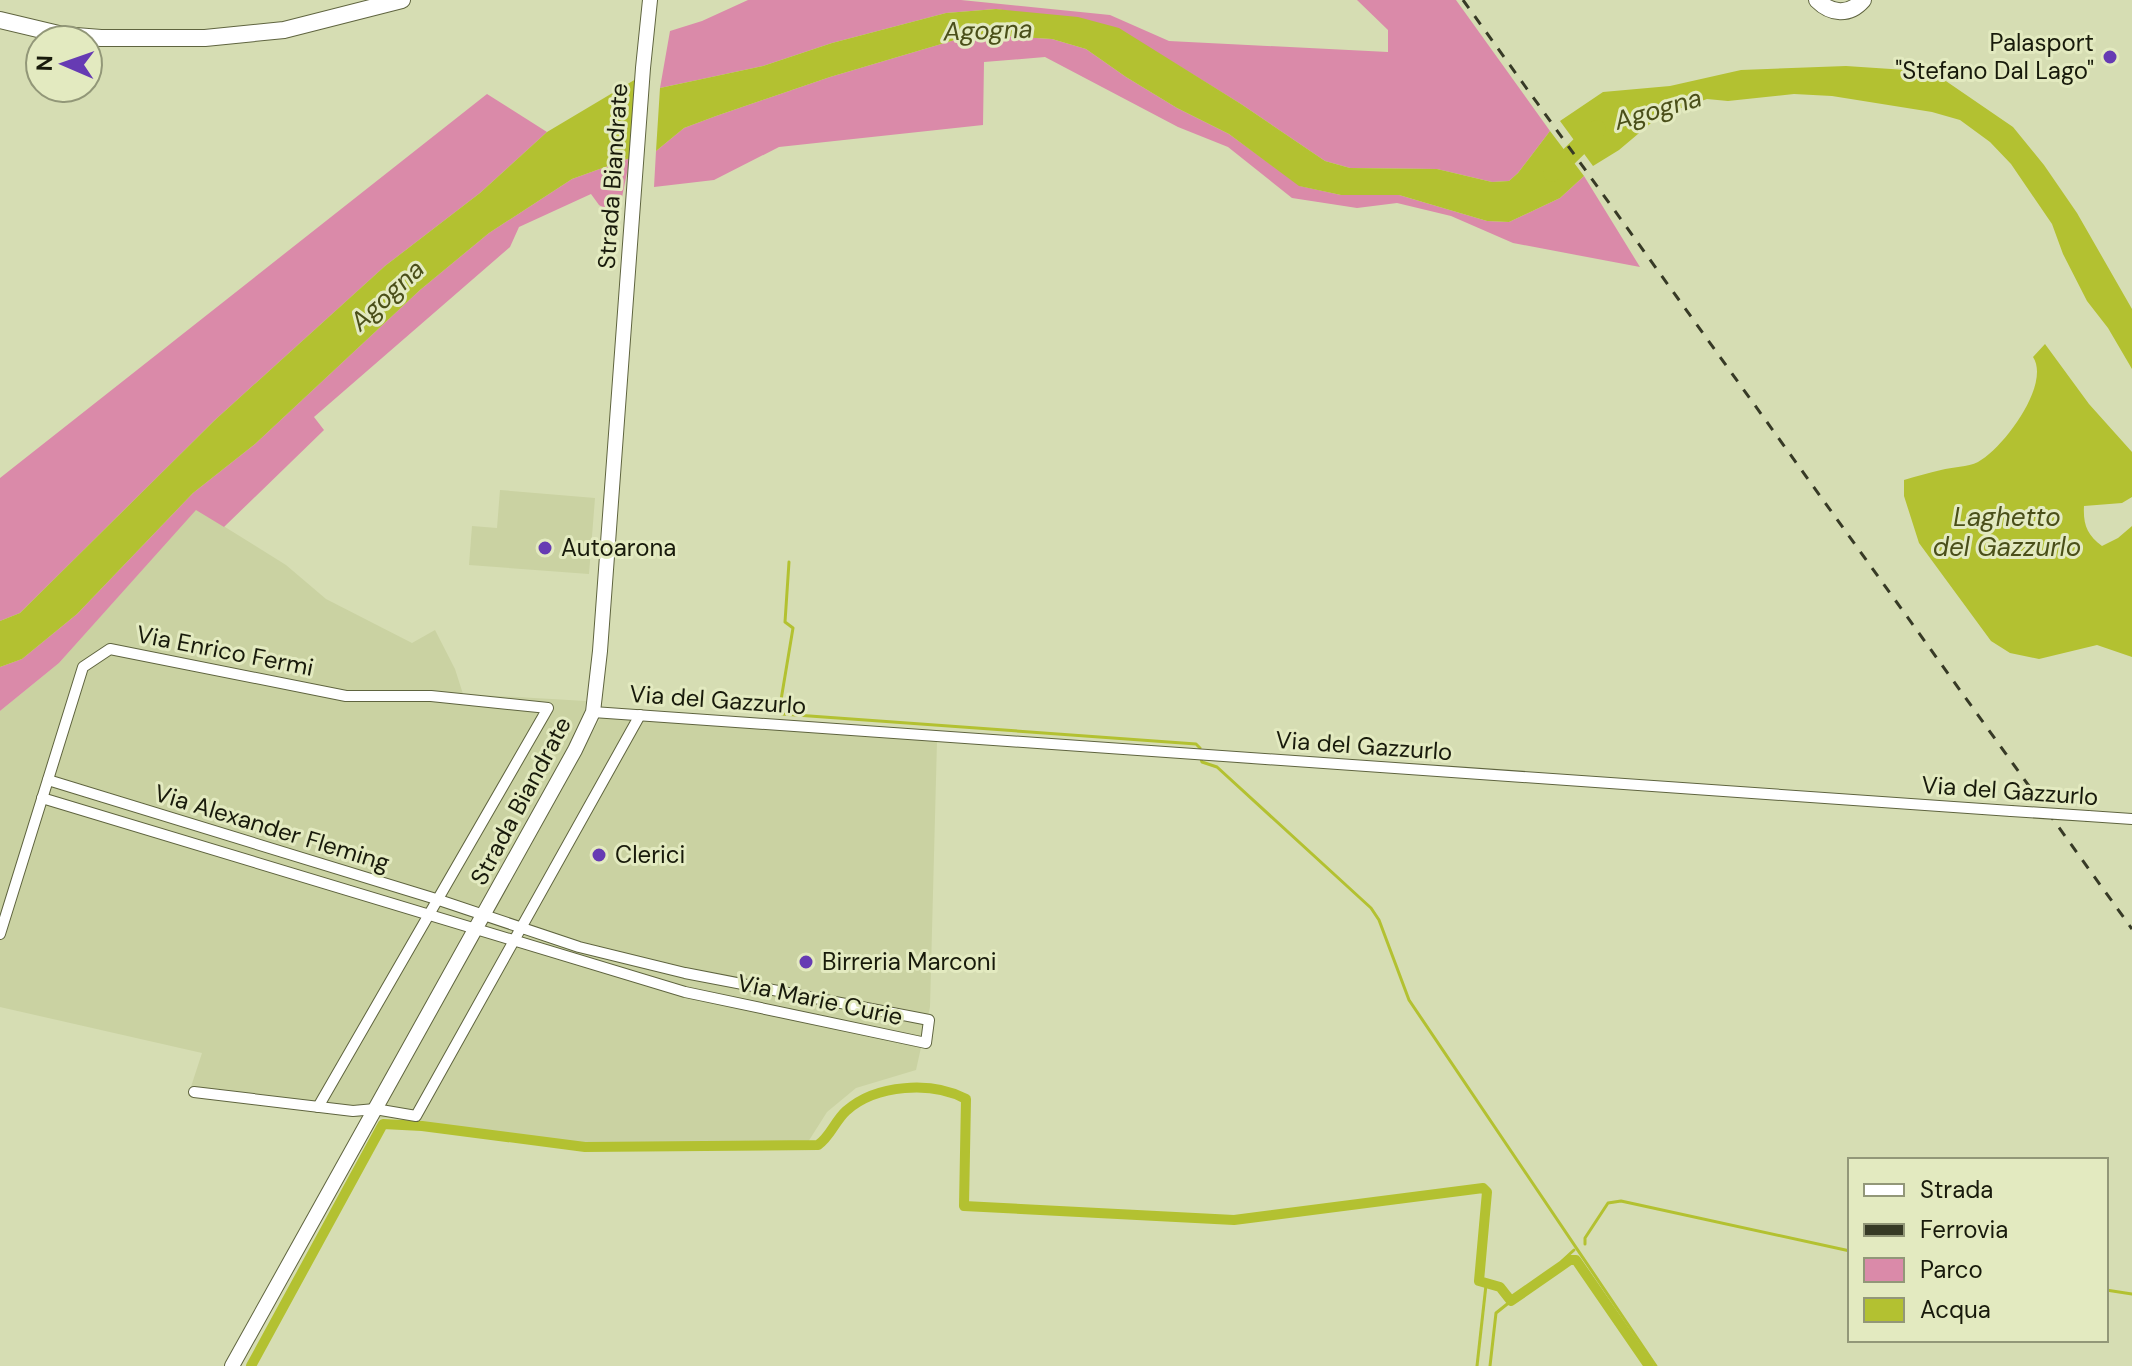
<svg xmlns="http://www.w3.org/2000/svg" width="2132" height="1366" font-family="'DM Sans',sans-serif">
  <rect width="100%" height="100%" fill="#d6ddb3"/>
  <!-- built -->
  <g fill="#cad2a2">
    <path d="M500,490l95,8 -6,76 -120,-9 3,-39 25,2z"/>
    <path d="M196,509l90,56 40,34 86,44 23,-13 20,39 8,25 123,7 -2,14 -16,35 -205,368 -175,-22 14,-43 -202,-46v-296l59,-48z"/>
    <path d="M601,717l336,24 -7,266 -14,63 -60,18 -29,24 -19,30 -222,1 -198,-25 -13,1z"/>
  </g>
  <!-- green -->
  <g fill="#da8aa9">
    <path d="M748,0h213l149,15 59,26 219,11v-22l-31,-30h99l94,131 -32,42 -9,8 -17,1 -55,-13 -87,-1 -25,-7 -84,-57 -122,-75 -123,-20 -50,4 -114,30 -69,23 -103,22 10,-57 32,-10z"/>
    <path d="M975,34l77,5 34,10 40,28 51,31 52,26 71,52 41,9h58l88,26 22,1 51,-24 24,-22 56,91 -127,-24 -62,-27 -54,-13 -40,5 -65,-10 -64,-51 -50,-20 -133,-70 -61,5 -1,63 -204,22 -65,33 -60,7 2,-36 28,-23 32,-12 114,-39z"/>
    <path d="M487,94l60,38 -67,61 -95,73 -170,154 -195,193 -20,8v-143z"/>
    <path d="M630,158l-9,44 -14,8 -8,-5 -8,-11 -72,33 -9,20 -196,170 10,13 -100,97 -28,-17 -137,153 -59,48v-44l22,-8 55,-45 116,-121 62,-49 165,-154 69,-57 83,-54z"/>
  </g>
  <!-- water -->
  <g fill="#b3c131">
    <path d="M996,9l82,8 41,11 122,76 84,57 25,7 87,1 55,13 17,-1 9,-8 32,-42 34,45 -24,22 -51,24 -22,-1 -88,-26h-58l-42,-9 -70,-52 -52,-26 -51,-31 -40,-28 -34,-10 -77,-5 -145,43 -114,39 -32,12 -28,23 4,-63 103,-22 69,-23 114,-30z"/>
    <path d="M1846,66l60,4 34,7 73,50 31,38 33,48 55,96v60l-24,-41 -21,-27 -24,-47 -11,-30 -41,-60 -21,-22 -30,-22 -28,-8 -100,-16 -38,-2 -66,7 -21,-2 -34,12 -22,12 -32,27 -26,16 -33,-45 43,-29 67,-6 71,-16z"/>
    <path d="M636,79l-6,79 -58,21 -83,54 -69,57 -165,154 -62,49 -116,121 -55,45 -22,8v-46l20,-8 195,-193 170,-154 95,-73 67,-61z"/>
    <path d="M2045,344l44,60 43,48v45l-10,6 -38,3c-1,18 3,29 18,40l16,-8 14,-12v131l-35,-12 -58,14 -29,-6 -19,-12 -72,-98 -15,-47v-16c12,-4 25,-7 37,-10 11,-3 27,-3 37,-8 26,-14 73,-78 55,-105z"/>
  </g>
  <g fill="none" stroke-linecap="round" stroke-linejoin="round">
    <!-- stream -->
    <g stroke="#b3c131" stroke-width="3">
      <path d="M789,562l-4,60 8,6 -12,72 1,14 414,30 4,4"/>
      <path d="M1201,759l1,3 15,5 154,141 8,12 30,80 247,366"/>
      <path d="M1585,1244v-6l23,-35 13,-2 229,50"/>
      <path d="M1562,1266v-5l12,-11"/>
      <path d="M2106,1290l26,4"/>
      <path d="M1477,1366l9,-81"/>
      <path d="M1490,1366l6,-53 15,-12"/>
    </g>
    <!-- canal -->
    <path stroke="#b3c131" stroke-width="10" d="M251,1366l132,-242 39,2 163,21 233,-2c12,-8 17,-24 28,-34 30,-27 86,-30 120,-12l-2,107 270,14 249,-32 4,4 -8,89 21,6 11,14 59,-41h6l73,106"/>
    <!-- river -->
    <path stroke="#b3c131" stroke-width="18" d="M1552,173l45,-44"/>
    <defs>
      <g id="minor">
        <path d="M593,712l1418,99"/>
        <path d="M42,798l643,194 241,51 3,-23 -244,-47 -106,-26 -143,-48 -388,-119"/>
        <path d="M2088,816l44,3"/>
        <path d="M0,934l83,-267 27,-18 236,47h85l117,12 -230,399"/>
        <path d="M194,1092l159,19 22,-2 41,7 224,-401"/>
      </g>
      <path id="secondary" d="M232,1366l343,-616 18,-38 7,-61 43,-583 7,-68"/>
      <g id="primary">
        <path d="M1817,0c14,14 32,16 46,0"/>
        <path d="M0,20l63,15 38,3h104l79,-8 118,-30"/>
      </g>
    </defs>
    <!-- minor casing -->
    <use href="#minor" stroke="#5f643f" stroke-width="12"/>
    <!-- secondary casing -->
    <use href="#secondary" stroke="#5f643f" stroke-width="16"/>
    <!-- primary casing -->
    <use href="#primary" stroke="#5f643f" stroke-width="18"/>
    <!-- minor -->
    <use href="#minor" stroke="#fff" stroke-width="10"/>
    <!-- secondary -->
    <use href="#secondary" stroke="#fff" stroke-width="14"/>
    <!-- primary -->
    <use href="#primary" stroke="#fff" stroke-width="16"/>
    <!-- rail -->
    <path stroke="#373a26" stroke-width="3" stroke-dasharray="10 10" stroke-linecap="butt" d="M1463,0l669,929"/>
    <defs>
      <path id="minor-bridge" d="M2011,811l77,5"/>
    </defs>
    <!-- minor-bridge casing -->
    <use href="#minor-bridge" stroke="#5f643f" stroke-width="12" stroke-linecap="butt"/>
    <!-- minor-bridge -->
    <use href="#minor-bridge" stroke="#fff" stroke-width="10"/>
  </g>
  <!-- markers -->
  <g fill="#663bb3" stroke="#e3eac0" stroke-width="3">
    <circle cx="2110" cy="57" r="8"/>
    <circle cx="545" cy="548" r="8"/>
    <circle cx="599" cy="855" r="8"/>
    <circle cx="806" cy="962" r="8"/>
  </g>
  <g text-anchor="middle" stroke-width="6" stroke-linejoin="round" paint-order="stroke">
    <!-- poi labels -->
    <g font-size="24" fill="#181a0b" stroke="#e3eac0" text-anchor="start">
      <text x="2094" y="51" text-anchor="end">Palasport<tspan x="2094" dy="28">"Stefano Dal Lago"</tspan></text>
      <text x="561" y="556">Autoarona</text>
      <text x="615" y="863">Clerici</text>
      <text x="822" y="970">Birreria Marconi</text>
    </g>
    <!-- street labels -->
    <g font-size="24" fill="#181a0b" stroke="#e3eac0">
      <text transform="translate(613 176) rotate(-86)" y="8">Strada Biandrate</text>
      <text transform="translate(225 651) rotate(11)" y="8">Via Enrico Fermi</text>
      <text transform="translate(718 700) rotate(4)" y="8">Via del Gazzurlo</text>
      <text transform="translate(1364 746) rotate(4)" y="8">Via del Gazzurlo</text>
      <text transform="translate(2010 791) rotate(4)" y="8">Via del Gazzurlo</text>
      <text transform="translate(521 801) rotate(-62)" y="8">Strada Biandrate</text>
      <text transform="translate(272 828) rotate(17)" y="8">Via Alexander Fleming</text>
      <text transform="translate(820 1000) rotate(12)" y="8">Via Marie Curie</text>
    </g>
    <!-- water labels -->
    <g font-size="26" font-style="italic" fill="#4a4f19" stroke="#e3eac0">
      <text transform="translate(988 30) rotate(-2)" y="9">Agogna</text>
      <text transform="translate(1658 109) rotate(-16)" y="9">Agogna</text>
      <text transform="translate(387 295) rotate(-43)" y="9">Agogna</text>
      <text x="2007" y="526">Laghetto<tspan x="2007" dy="30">del Gazzurlo</tspan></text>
    </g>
  </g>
  <!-- legend -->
  <rect x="1848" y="1158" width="260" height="184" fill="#e3eac0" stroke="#929778" stroke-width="2"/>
  <rect x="1864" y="1184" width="40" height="12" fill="#ffffff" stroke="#929778" stroke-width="2"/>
  <text x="1920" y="1198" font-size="24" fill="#181a0b">Strada</text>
  <rect x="1864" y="1224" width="40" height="12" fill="#373a26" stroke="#929778" stroke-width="2"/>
  <text x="1920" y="1238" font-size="24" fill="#181a0b">Ferrovia</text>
  <rect x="1864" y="1258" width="40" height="24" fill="#da8aa9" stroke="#929778" stroke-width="2"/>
  <text x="1920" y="1278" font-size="24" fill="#181a0b">Parco</text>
  <rect x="1864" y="1298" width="40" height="24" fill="#b3c131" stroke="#929778" stroke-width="2"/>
  <text x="1920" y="1318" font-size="24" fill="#181a0b">Acqua</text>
  <!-- north arrow -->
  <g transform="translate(64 64) rotate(272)"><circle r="38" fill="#e3eac0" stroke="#929778" stroke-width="2"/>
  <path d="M0-6L14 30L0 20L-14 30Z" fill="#663bb3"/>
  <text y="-12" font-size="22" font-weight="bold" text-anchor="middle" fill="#181a0b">N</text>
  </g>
</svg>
